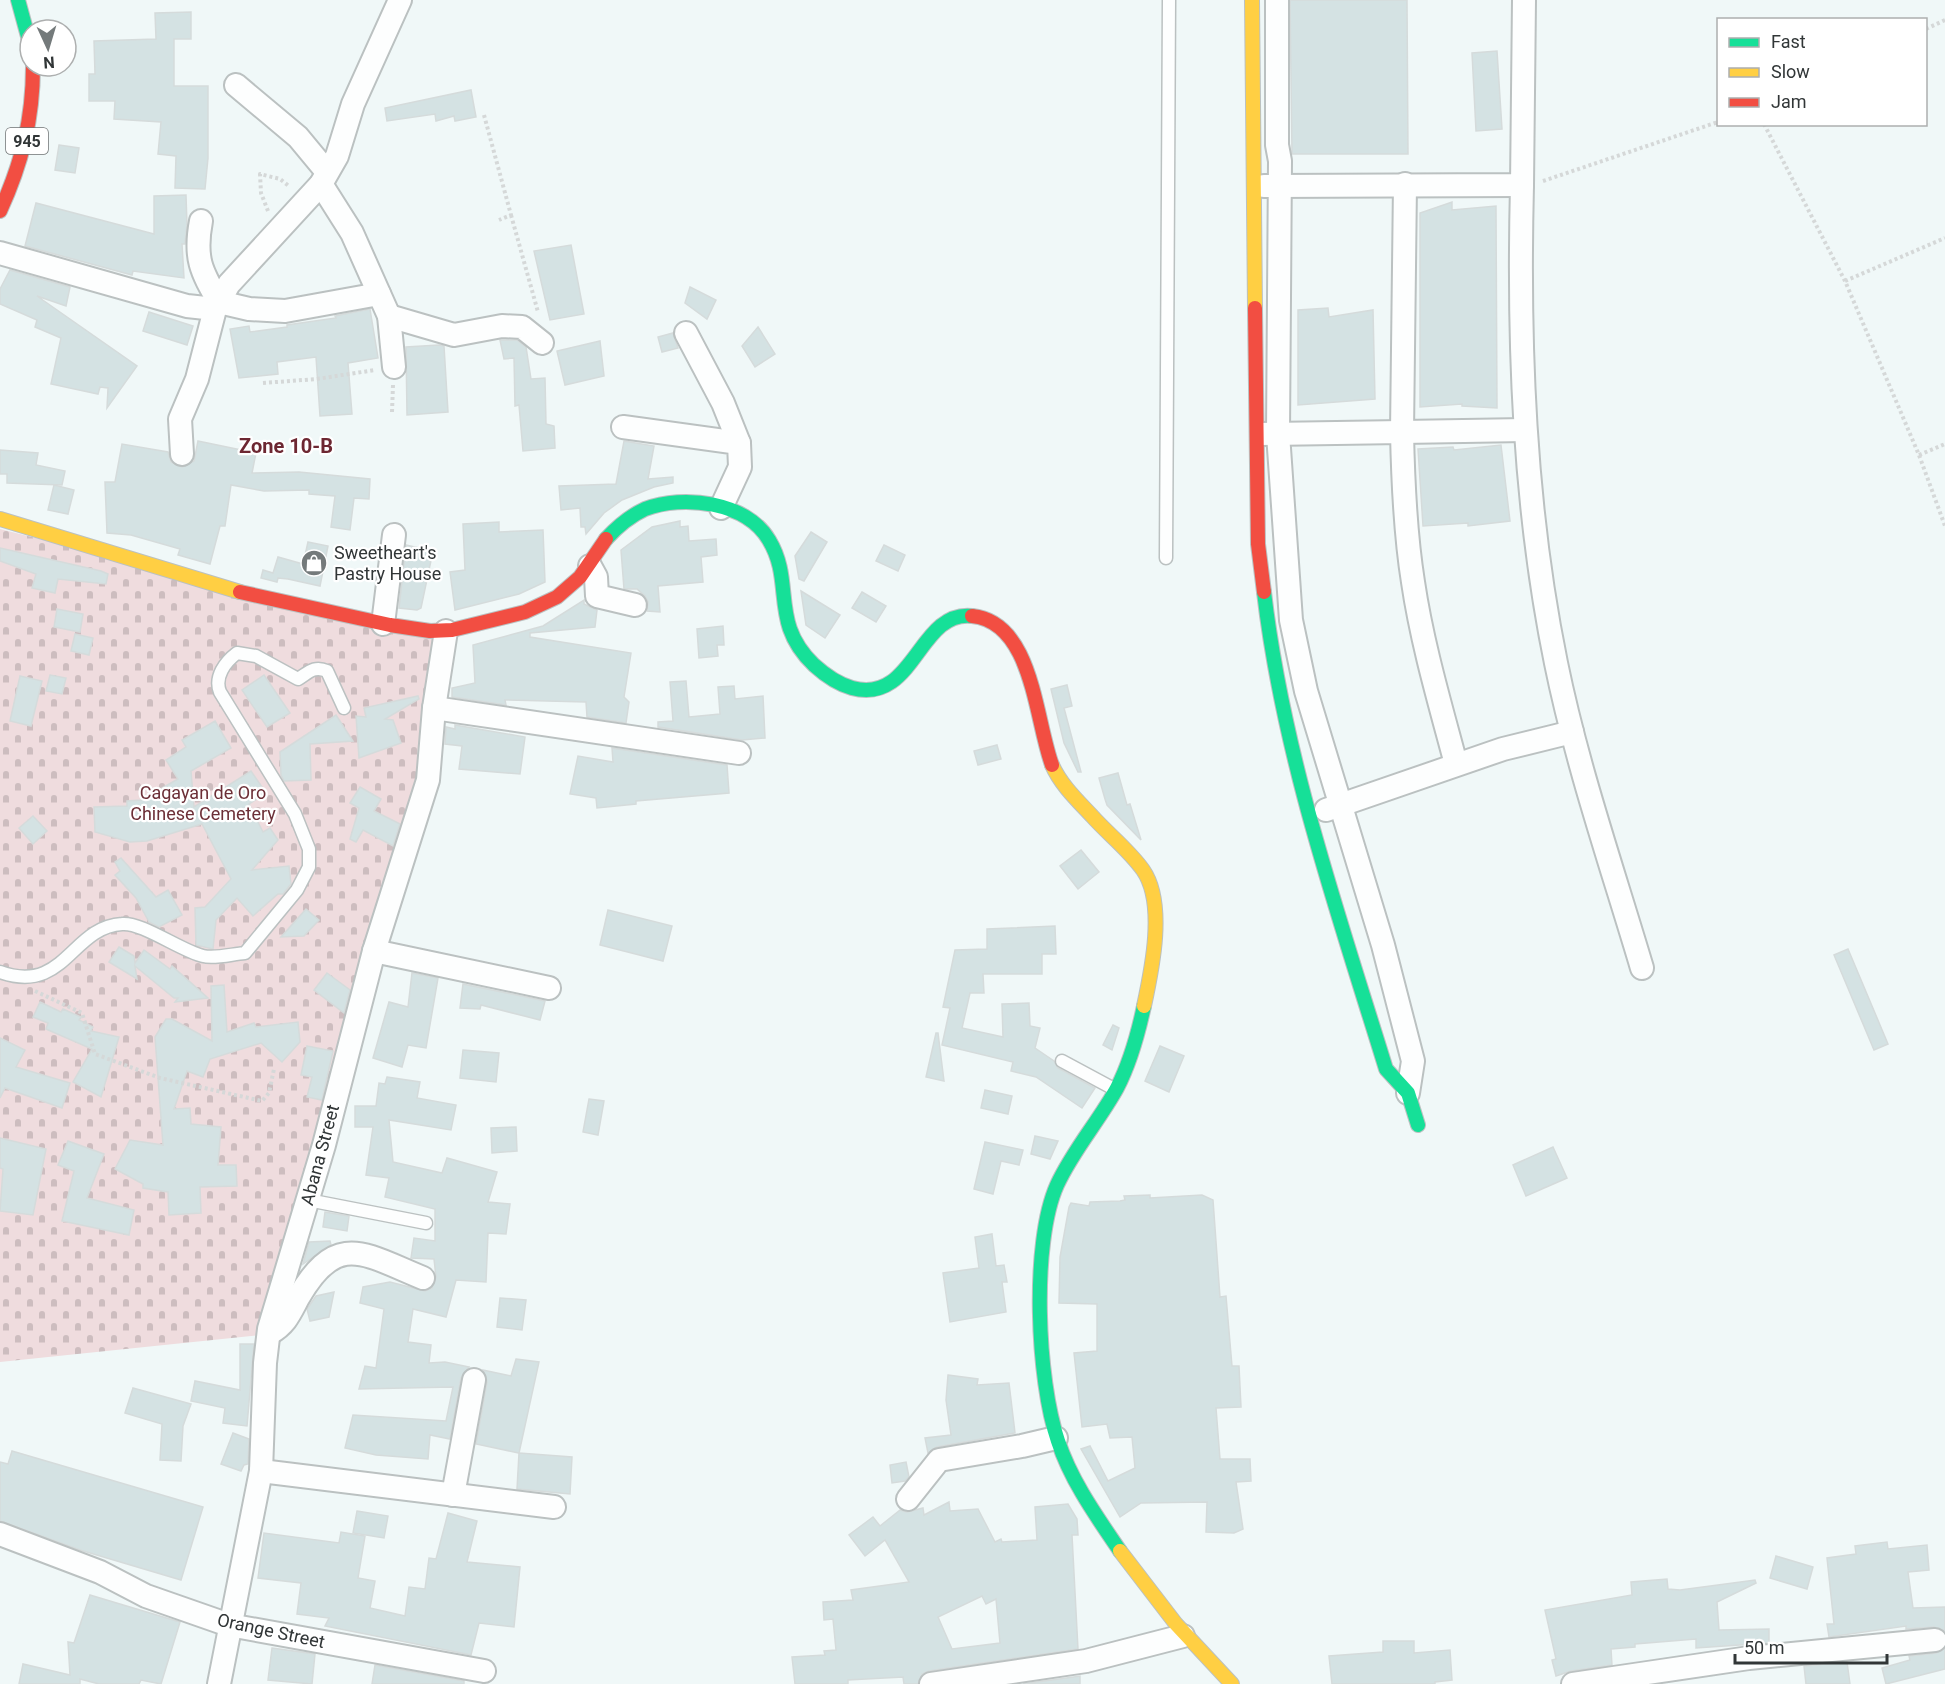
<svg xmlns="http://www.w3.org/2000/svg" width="1945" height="1684" font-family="Roboto,sans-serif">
  <defs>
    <pattern id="cemetery-stones" width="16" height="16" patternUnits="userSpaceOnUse" patternTransform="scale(1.5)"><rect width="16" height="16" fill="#efdcde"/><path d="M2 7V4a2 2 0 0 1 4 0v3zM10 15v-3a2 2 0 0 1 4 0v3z" fill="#cdbdbf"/></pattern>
  </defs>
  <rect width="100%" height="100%" fill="#f0f8f8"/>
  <!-- cemetery -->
  <path fill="url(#cemetery-stones)" d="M0,529l440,111 -17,141 -163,554 -260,27z"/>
  <!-- building -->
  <g fill="#d4e2e3" stroke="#d5dbdb" stroke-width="1.5" fill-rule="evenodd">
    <path d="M1290,0h117l1,154h-116z"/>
    <path d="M191,12v27h-17v47h34v72l-3,31 -30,-1 1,-32 -18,-2 3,-32 -47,-3 1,-18h-26v-27h6l-1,-33 62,-2 -1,-26z"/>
    <path d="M1497,51l5,78 -26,2 -4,-78z"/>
    <path d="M471,90l5,27 -21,4 -1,-5 -18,5 -1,-7 -48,7 -2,-13z"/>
    <path d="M59,145l20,3 -4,25 -20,-3z"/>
    <path d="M186,195l1,30 -2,19h-3l2,34 -51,-7 -1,4 -107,-29 11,-43 118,31v-38z"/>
    <path d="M1452,202v8l44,-4 1,202 -35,-2v-2l-42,3v-194z"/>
    <path d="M571,245l13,69 -34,6 -16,-69z"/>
    <path d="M10,270l60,17 -4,19 -29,-10 100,70 -30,42 1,-20 -8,-1 -2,7 -47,-10 10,-46 -26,-11 2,-7 -37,-16v-15z"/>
    <path d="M690,287l26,13 -9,19 -22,-16z"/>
    <path d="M1328,308l1,9 44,-7 2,89 -77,6v-95z"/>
    <path d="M370,309l8,49 -30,5 4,51 -32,2 -4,-59 -39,5 1,12 -39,4 -9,-49 19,-3 1,6 37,-5v-2l49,-7 -1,-2z"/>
    <path d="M149,312l44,14 -6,19 -44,-14z"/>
    <path d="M758,327l17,27 -20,13 -13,-21z"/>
    <path d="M673,333l5,15 -16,4 -4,-15z"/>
    <path d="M500,340h17l9,7 5,32 14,-1 1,46 8,2 1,22 -32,3 -4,-46 -4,1 -1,-48 -10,1z"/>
    <path d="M600,341l4,35 -39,9 -8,-34z"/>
    <path d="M439,345l5,1 4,66 -41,3 -1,-68z"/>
    <path d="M198,441l58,12 -4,20 47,-1 71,7 -1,20 -15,-1 -4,32 -19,-3 4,-31 -26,-2v-4l-45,1 -33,-6 -6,41h-5l-10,38 -32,-9 2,-6 -49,-14 -24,-2 -2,-51h10l7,-38 46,8 3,10 11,5 12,-6z"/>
    <path d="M624,441l30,5 -6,33 25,-2v6l-19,4 -32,13 -18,13 -18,21 -1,-7h-4l-1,-19 -19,2 -2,-24 57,-2z"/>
    <path d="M1501,445l9,76 -42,5v-3l-45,3 -5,-77 35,-2 1,3z"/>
    <path d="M0,450l38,3 -2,12 29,6 -3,14 -55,-2v-9h-7z"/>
    <path d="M54,485l20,5 -6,24 -20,-4z"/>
    <path d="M680,521v6l8,-1 1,15 27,-2 1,16 -16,2 2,25 -45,4 2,26 -13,-1 1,-9 -3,-6 -8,-7h-13l-3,-39 31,-23z"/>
    <path d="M499,522v10l44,-2 2,52 -26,12 -64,16 -5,-38 15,-2 -2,-46z"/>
    <path d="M811,532l16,10 -23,39 -5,-2 -4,-23z"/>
    <path d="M308,542l20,4 -8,40 -32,-7 -10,-1 -1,4 -16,-4 2,-8 10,3 5,-16 25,7z"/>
    <path d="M406,545l27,6 -12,57 -4,2 -18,-2z"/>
    <path d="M884,545l21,10 -7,16 -22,-10z"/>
    <path d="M0,548l101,23 7,3 -2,10 -48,-5 -3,14 -23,-5 4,-14 -36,-13z"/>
    <path d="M801,591l39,24 -15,23 -19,-13z"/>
    <path d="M862,592l24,14 -10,16 -24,-14z"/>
    <path d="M584,600v4l13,6 -2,17 -65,6v4l101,16 -7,44 5,5 -3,21 -39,-6 -1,-15 -81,-2 1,5 -54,-8v-9l23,-5 -2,-38 70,-19z"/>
    <path d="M57,609l26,5 -3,18 -26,-5z"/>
    <path d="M723,626l1,19h-7l1,11 -19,2 -2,-29z"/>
    <path d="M75,634l18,4 -4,17 -18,-4z"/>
    <path d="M50,675l16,3 -4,16 -16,-3z"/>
    <path d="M264,675l26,38 -23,14 -25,-37z"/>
    <path d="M20,676l22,5 -11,45 -21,-5z"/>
    <path d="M686,681l3,36 31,-3 -2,-27 16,-1 1,13 28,-3 2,42 -23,2 -84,-13v-5l15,-1 -3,-39z"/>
    <path d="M1067,685l5,21 -8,2 17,64h-3l-14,-29 -13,-54z"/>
    <path d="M418,696l1,3 -34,20 8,1 8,23 -42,15 -3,-42 10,1 -2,-9z"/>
    <path d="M336,715l17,26 -43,3 1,36 -27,1 -3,-6 -1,-23z"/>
    <path d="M215,721l16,27 -40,23 3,36 57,-36 15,22 -17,11 14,28 7,-4 8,12 -26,30 37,-4 2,18 -8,10h-5l-25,22 -16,-18 -21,22 -3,29 -17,-4 -1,-37 10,-1 26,-28 -29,-55 -55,17 -17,1 -35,-10 -1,-25 33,-1v-5l14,-1 37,-21 -12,-19 20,-13 -4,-7z"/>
    <path d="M455,725l70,12 -5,37 -61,-5 3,-23 -17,-2 1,-17 9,2z"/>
    <path d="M997,745l4,14 -23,6 -4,-14z"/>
    <path d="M612,748l115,17 2,28 -93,8v3l-39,4 -1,-10 -26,-4 8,-38 35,6z"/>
    <path d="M1118,773l9,32 3,-1 11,36 -34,-35 -2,-6 -6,-21z"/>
    <path d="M360,787l21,12 -7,12 26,13 -7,22 -30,-16 -7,12 -6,-3 9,-31 -9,-5z"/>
    <path d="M33,816l14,15 -14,13 -14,-16z"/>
    <path d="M1081,850l18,22 -21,17 -18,-23z"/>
    <path d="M121,858l35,39 12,-7 14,25 -23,12 -10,-5 -13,-24 -21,-23 5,-4 -5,-9z"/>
    <path d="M306,909l13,11 -15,16 -23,1z"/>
    <path d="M608,910l64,16 -9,35 -63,-16z"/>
    <path d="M1055,926l1,28h-14v20h-59l1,19h-14l-8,35 41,9 -1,-33 27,-1 1,23 10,2 -5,20 19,13 4,7 37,20 -13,20 -46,-31 -25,-6 2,-9 -71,-17 8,-37 -7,-1 12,-57 32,-1v-20z"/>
    <path d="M119,947l15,9 1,7 9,-13 26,19 2,-3 36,32 -33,4 3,-4h-4l-39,-32 2,13 -28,-17z"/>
    <path d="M1848,949l40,95 -14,6 -40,-95z"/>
    <path d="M327,973l23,17 -6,23 -30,-23z"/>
    <path d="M412,973l26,5 -12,70 -18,-3 -6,22 -29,-9 16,-56 19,5z"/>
    <path d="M463,984l82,17 -5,19 -59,-15 -1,4 -20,-1z"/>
    <path d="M224,985l3,47 27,-9 2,4 42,-5 2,20 -18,20 -21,-19 -51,16 -7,18 -16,-6 -13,38 16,-1 1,16 30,3 -3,38h18l1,21 -37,1 1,26 -32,2 -1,-23 -25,-4v-4l-28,-15 15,-29 33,5 -8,-108 11,-18h6l40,22 -1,-55z"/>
    <path d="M40,1002l21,10 2,-3 18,8 -2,3 14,7 -2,4 28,6 -18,60 -28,-15 19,-33 -46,-20 2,-6 -15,-6z"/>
    <path d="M1113,1025l6,3 -7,22 -9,-5z"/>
    <path d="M936,1033h2l6,48 -18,-4z"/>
    <path d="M0,1038l25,12 -9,17 54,16 -8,25 -57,-20 -5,10z"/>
    <path d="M307,1046l26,5 -11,49 -15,-3 5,-20 -11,-2z"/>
    <path d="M1160,1046l24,10 -15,36 -24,-11z"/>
    <path d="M463,1050l36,3 -3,29 -36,-4z"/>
    <path d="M387,1077l33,5 -3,16 39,7 -5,25 -62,-10 4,42 49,11 5,-15 50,14 -9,30 22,2 -4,30 -18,-1 -2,49 -30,-2 -10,37 -33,-8 -5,33 23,3 -2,18 16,-1 24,5 -8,11 -11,61 -20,-4 -2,24 -52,-4 -31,-7 8,-33 93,6 7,-34 -94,2 6,-23 11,2 8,-59 -24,-6 3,-16 27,-5 35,9 7,-3 4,-11 -2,-18 -23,-1 3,-20 21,3v-32l-50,-12 4,-19 -23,-3 7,-48h-18v-21h21l3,-23 6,1z"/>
    <path d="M985,1090l27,6 -4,18 -27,-6z"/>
    <path d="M589,1099l15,2 -6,34 -15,-3z"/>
    <path d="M516,1127l1,24 -25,2 -1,-25z"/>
    <path d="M1035,1136l23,5 -8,18 -19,-5z"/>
    <path d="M0,1138l46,11 -13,66 -33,-4 3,-42 -3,-1z"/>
    <path d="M68,1141l36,13 -17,44 47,12 -5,25 -67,-14 12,-50 -16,-6z"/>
    <path d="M985,1142l38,8 -4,15 -18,-4 -8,33 -19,-5z"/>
    <path d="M1553,1147l14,31 -41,18 -13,-31z"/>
    <path d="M1150,1195v3l52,-3 11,5 7,97 6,-1 6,70h7l2,41 -25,1 4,51h30l1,22 -15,1 7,47 -9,4 -28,-1 1,-30 -66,1 -21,14 -39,-68 9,-3 18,35 27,-13 -3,-31 -22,1 -3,-14 -25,3 -8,-74 23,-2v-47l-38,-1 1,-46 9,-50 2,-4 18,3 1,-4 30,-1 5,-1 -1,-4z"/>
    <path d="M325,1212l24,4 -2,15 -24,-4z"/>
    <path d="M992,1234l4,32 8,-1 3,17h-5l4,30 -56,10 -7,-49 36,-5 -4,-31z"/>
    <path d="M330,1241l1,4 -28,19 6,-22z"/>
    <path d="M334,1292l-5,25 -19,4 -3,-12 9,-13z"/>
    <path d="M500,1298l26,2 -4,30 -25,-3z"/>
    <path d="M240,1344h14l-7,82 -24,-3 2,-15 -34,-7 4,-20 45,9z"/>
    <path d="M516,1359l23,3 -20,91 -43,-9 11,-62 -4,-12 28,6z"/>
    <path d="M948,1375l30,4 -1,6 32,-2 6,50 -78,14 -9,6 -3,-15 26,-3 -5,-35z"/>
    <path d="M133,1388l58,16 -8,22 -2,35 -21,-1 2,-36 -37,-11z"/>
    <path d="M233,1433l16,6 -1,25 -4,1 -3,6 -20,-7z"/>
    <path d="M12,1451l191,56 -22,73 -101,-30 -80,-29v-59l8,2z"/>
    <path d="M519,1453l53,4 -2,37 -53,-5z"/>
    <path d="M906,1462l3,15 -4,4 -13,2 -2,-18z"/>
    <path d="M949,1502l1,9 28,-2 17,33 6,-3 1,3 35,-2 -2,-33 33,-3 9,15 1,16h-6l6,114 -149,22 -7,3 -4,10h-14l-1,-7 -55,3v4h-53l-3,-27 33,-2 -1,-4 12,-1 -3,-31 -9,1 -1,-18 30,-2 -2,-10 58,-8 -24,-42 -20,16 -16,-21 24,-18 7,9 20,-16 7,2 16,-4 1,7zM982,1596l4,8 10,-5 4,44 -48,6 -14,-32z"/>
    <path d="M357,1511l31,5 -4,22 -31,-5z"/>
    <path d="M448,1513l29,8 -10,41 53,5 -6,60 -35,-4 -8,32 -146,-29 4,-8 -32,-4 4,-31 -43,-5 6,-45 75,10 2,-11 24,4 -7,42 17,3 -5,27 35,8 4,-29 16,2 4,-31 7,1z"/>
    <path d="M1887,1542l1,7 39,-4 2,25 -21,2 5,36 32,-1v24l-11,-4 -28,2v-3l-77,11 -2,-13h7l-7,-66 29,-4 -1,-8z"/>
    <path d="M1776,1556l37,11 -6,22 -37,-11z"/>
    <path d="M1667,1579l1,10 12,1 75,-10 1,3 -39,19 2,28 50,-1v14l-73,5v-9l-61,5v3l-24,2 1,16 -41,6 -15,5 -4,-16 4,-1 -11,-49 87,-15 -1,-13z"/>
    <path d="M90,1595l90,27 -19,62 -20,-4 -2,4h-40l-19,-5v5h-61l4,-20 47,11 -2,-33 6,1z"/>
    <path d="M1383,1641h31v12l36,-3 2,30 -17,2v2h-103l-3,-28 54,-4z"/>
    <path d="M272,1648l43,6 -3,30 -44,-4z"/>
    <path d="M1945,1648v21l-59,15 -4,-16 28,-8 -1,-4 27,-3z"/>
    <path d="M1847,1662l3,22h-44l-2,-18z"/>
    <path d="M375,1665l89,16v3h-92z"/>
    <path d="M1080,1676v8h-57z"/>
  </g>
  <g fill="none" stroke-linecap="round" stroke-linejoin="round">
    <defs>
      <g id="lane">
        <path d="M1166,558l3,-558"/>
        <path d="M0,972c65,23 71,-45 122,-48 20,-2 59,27 81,32 12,3 29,-2 42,-3l52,-63 12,-23v-18l-14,-35 -75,-122c-6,-15 5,-30 17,-39l19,3 42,23c10,-6 16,-14 29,-8l17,37"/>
        <path d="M1062,1061l54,29"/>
        <path d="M308,1200l118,23"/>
      </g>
      <g id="street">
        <path d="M1277,0v145l3,16 -2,273 13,186 15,71 77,254 30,116 -5,32"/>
        <path d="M236,85l62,52 29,35"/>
        <path d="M321,184l31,49 37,83 5,51"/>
        <path d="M1405,184l-3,248 123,-2"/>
        <path d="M1522,185c-4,159 2,322 34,478 21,103 56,204 86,305"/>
        <path d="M1264,186l258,-1 2,-185"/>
        <path d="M201,221c-7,37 0,50 18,81l30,7 36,2 94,-17"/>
        <path d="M0,253l187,53 28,3"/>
        <path d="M389,316l65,19 48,-9 20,1 20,16"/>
        <path d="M686,333l37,70 16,40"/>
        <path d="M623,427l116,16 1,24 -19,41"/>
        <path d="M1262,434l140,-2c1,50 3,100 11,150 9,61 27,122 43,182"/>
        <path d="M182,454l-2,-35 17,-40 18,-70 14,-25 92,-100 16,-28 16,-52 47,-104"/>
        <path d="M590,566l6,11 1,19 38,9"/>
        <path d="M383,624l11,-89"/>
        <path d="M434,708l305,45"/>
        <path d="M1326,810l177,-61 69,-17"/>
        <path d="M374,951l175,37"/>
        <path d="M270,1333c16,-9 20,-20 28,-35 39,-68 66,-44 125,-20"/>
        <path d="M261,1471l293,36"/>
        <path d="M453,1495l21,-115"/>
        <path d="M908,1499l31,-39 83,-14 34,-8"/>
        <path d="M0,1534l100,38 46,24 83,29 255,46"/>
        <path d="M219,1684l42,-213 4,-108 4,-34 55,-184 50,-194 54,-171 6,-72 12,-77"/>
        <path d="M931,1684l155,-23 97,-25"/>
        <path d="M1573,1684l176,-26 186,-18"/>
      </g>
      <g id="fast">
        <path d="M18,0l12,44"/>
        <path d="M606,539c11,-12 24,-23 39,-30 38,-15 102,-7 124,31 26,43 0,82 45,125 11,10 24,19 38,23 63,17 66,-78 120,-72"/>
        <path d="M1264,592c19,163 74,321 122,477l22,24 10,32"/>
        <path d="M1120,1551c-23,-34 -49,-70 -62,-110 -21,-61 -27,-198 -1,-256 16,-35 42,-64 60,-97 13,-25 21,-54 27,-82"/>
      </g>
      <g id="slow">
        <path d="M1252,0l3,308"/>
        <path d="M0,519l240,73"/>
        <path d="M1052,765c9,20 25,35 40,51 16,18 37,34 51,54 23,33 9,99 1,136"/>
        <path d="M1120,1551l56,73 56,60"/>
      </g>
      <g id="jam">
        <path d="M0,211c22,-48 33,-92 33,-145"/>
        <path d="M1255,308l3,236 6,48"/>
        <path d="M240,592l150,33 40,6 22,-1 73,-18 32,-15 23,-20 26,-38"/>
        <path d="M972,616c61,6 63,103 80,149"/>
      </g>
    </defs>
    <!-- lane casing -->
    <use href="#lane" stroke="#bbc1c1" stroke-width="15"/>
    <!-- street casing -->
    <use href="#street" stroke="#bbc1c1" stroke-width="26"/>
    <!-- fast casing -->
    <use href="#fast" stroke="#bbc1c1" stroke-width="16"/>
    <!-- slow casing -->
    <use href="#slow" stroke="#bbc1c1" stroke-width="16"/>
    <!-- jam casing -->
    <use href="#jam" stroke="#bbc1c1" stroke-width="16"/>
    <!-- path -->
    <g stroke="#d5d8d8" stroke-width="4" stroke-dasharray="3 3" stroke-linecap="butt">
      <path d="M1926,29l19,-9"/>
      <path d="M484,115l27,100 -12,5"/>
      <path d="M1764,124l81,157 74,174 26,71"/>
      <path d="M1543,181l175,-59"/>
      <path d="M268,211l-7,-18 -1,-19 20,5 10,8"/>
      <path d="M511,215l27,97"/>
      <path d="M1845,281l100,-43"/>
      <path d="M263,383l54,-4 58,-9"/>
      <path d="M392,412l1,-27"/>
      <path d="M1919,455l26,-11"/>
      <path d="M35,991l47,22 13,41 65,24 102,23 7,-8 5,-24"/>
    </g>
    <!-- lane -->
    <use href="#lane" stroke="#fdfefe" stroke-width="12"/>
    <!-- street -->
    <use href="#street" stroke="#fdfefe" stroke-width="22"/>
    <!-- fast -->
    <use href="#fast" stroke="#16e098" stroke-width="14"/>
    <!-- slow -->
    <use href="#slow" stroke="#ffcf43" stroke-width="14"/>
    <!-- jam -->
    <use href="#jam" stroke="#f24e42" stroke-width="14"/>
  </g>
  <!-- icons -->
  <defs>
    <symbol id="shop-disc" viewBox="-11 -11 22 22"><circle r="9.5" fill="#747a7b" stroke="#fff"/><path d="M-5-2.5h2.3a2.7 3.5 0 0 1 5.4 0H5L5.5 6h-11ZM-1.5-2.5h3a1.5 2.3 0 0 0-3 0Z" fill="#fff"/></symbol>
  </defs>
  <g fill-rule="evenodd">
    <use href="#shop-disc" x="299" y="548" width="30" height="30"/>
  </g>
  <g text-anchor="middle" stroke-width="4.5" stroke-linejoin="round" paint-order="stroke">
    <!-- shield labels -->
    <rect fill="#fff" stroke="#6f7273" stroke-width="1.5" x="6" y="128" width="42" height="26" rx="4.5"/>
    <g font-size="16" font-weight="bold" fill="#313637">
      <text x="27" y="147">945</text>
    </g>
    <!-- poi labels -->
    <g font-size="18" fill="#313637" stroke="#fff" text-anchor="start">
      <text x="334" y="559">Sweetheart's<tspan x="334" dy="21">Pastry House</tspan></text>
    </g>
    <!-- park labels -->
    <g font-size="18" fill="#6c2f37" stroke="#fff">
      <text x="203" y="799">Cagayan de Oro<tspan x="203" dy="21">Chinese Cemetery</tspan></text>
    </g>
    <!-- street labels -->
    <g font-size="18" fill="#313637" stroke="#fff">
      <text transform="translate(320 1155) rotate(-75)" y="6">Abana Street</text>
      <text transform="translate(271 1631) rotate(12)" y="6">Orange Street</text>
    </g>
    <!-- neighbourhood labels -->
    <g font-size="20" font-weight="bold" fill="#6d2732" stroke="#fff">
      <text x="286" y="453">Zone 10-B</text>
    </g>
  </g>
  <!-- legend -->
  <rect x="1717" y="18" width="210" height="108" fill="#ffffff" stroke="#adafaf" stroke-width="1.5"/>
  <rect x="1729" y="38" width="30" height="9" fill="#16e098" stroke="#adafaf" stroke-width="1.5"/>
  <text x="1771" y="48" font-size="18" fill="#313637">Fast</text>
  <rect x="1729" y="68" width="30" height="9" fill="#ffcf43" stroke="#adafaf" stroke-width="1.5"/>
  <text x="1771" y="78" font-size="18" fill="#313637">Slow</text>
  <rect x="1729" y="98" width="30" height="9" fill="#f24e42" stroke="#adafaf" stroke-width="1.5"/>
  <text x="1771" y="108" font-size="18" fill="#313637">Jam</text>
  <!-- north arrow -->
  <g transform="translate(48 48) rotate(176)"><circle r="28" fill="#ffffff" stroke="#adafaf" stroke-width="1.5"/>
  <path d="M0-4.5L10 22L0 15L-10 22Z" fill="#747a7b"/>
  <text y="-9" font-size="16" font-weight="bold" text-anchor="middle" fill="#313637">N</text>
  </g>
  <!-- scale -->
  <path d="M1735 1654v9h152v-9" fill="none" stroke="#313637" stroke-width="3"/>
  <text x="1744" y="1654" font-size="18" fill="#313637" stroke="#ffffff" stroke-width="4.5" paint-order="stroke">50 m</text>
</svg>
